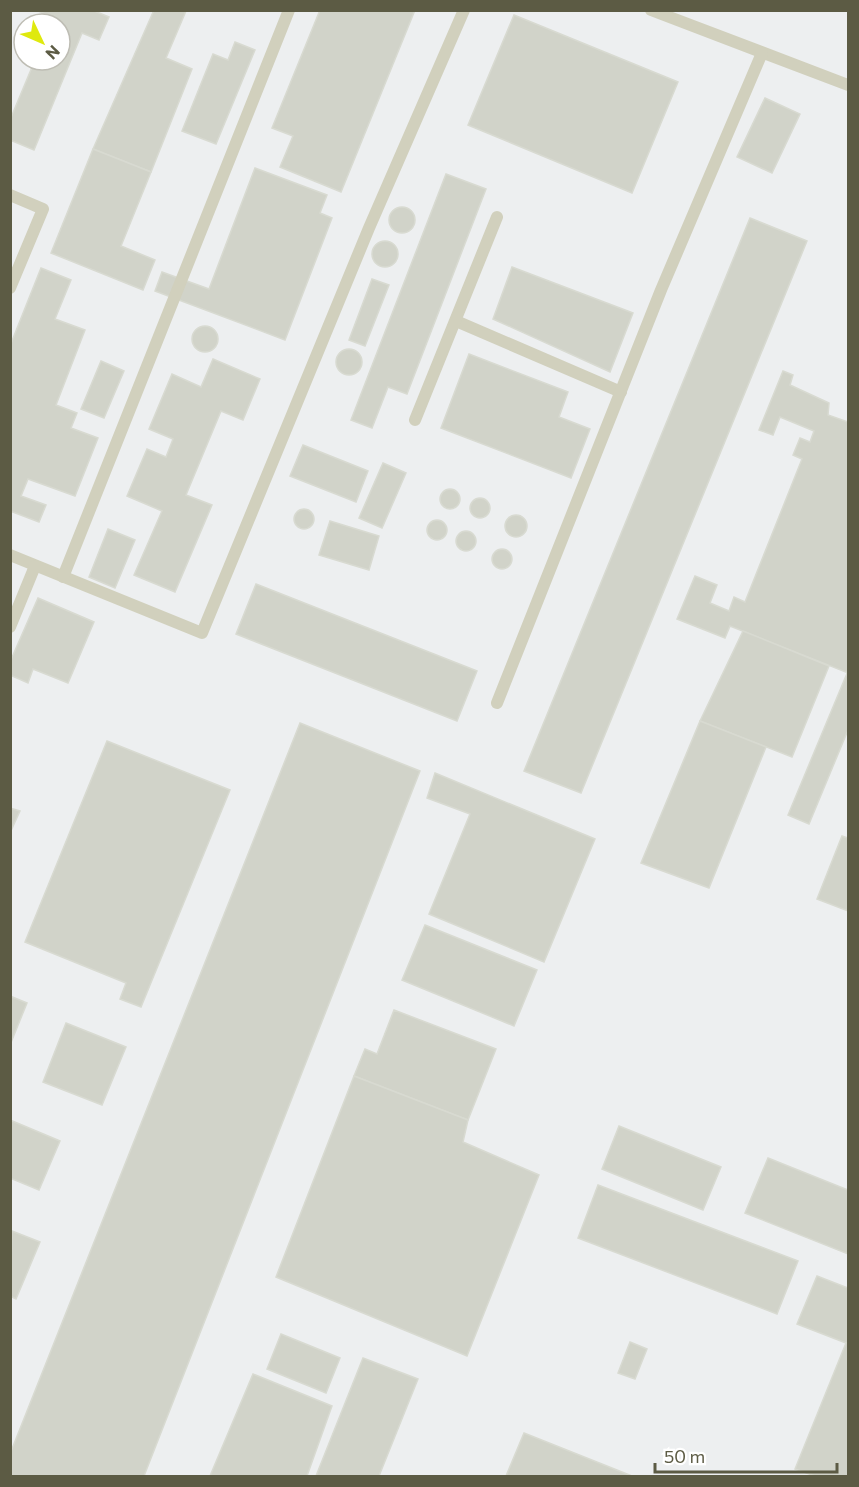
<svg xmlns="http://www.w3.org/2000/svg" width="859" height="1487" font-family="Commissioner,sans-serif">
  <rect width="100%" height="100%" fill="#edeff0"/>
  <!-- building -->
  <g fill="#d1d3c9" stroke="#d8dad1" stroke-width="1.5">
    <path d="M36,10h56l17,7 -10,23 -17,-7 -48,117 -24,-10v-20l25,-60h25v-36h-10l2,-7z"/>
    <path d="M154,10l32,1 -20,47 26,11 -41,103 -58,-23z"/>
    <path d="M320,10h95l-74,182 -61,-25 13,-31 -21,-8z"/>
    <path d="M514,15l164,67 -46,111 -164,-68z"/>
    <path d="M235,42l20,8 -39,94 -34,-13 31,-77 15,6z"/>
    <path d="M765,98l35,16 -28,59 -35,-16z"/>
    <path d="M93,149l58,23 -30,74 34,14 -12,30 -92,-37z"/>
    <path d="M255,168l72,27 -7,18 12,5 -47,122 -130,-49 7,-19 47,17z"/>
    <path d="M446,174l40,15 -79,205 -19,-7 -16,41 -21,-8z"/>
    <circle cx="402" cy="220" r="13"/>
    <path d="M750,218l57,23 -226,552 -57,-22z"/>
    <circle cx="385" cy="254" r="13"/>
    <path d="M512,267l121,46 -23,59 -117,-53z"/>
    <path d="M41,268l30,12 -16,39 30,11 -29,75 21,8 -6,15 27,10 -23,58 -47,-17 -7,17 25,9 -7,17 -29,-11v-165z"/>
    <path d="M372,279l17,6 -24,61 -16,-6z"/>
    <circle cx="205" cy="339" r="13"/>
    <circle cx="349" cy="362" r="13"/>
    <path d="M469,354l99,38 -9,25 31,12 -19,49 -130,-50z"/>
    <path d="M213,359l47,20 -17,41 -22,-9 -35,84 26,10 -37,87 -41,-17 28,-64 -35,-15 20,-47 19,8 7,-18 -24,-10 23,-55 29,13z"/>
    <path d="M101,361l23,10 -20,47 -23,-9z"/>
    <path d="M783,371l10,4 -3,10 39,18 -1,12 20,7v251l-118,-47 -5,12 -48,-19 18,-43 22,9 -7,18 19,8 5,-14 11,5 57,-143 -9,-4 7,-17 10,4 4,-11 -34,-14 -7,18 -14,-5z"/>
    <path d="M303,445l65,26 -12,31 -66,-26z"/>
    <path d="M383,463l23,10 -24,55 -23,-10z"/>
    <circle cx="450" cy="499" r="10"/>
    <circle cx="480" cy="508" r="10"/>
    <circle cx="304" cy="519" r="10"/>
    <circle cx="516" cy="526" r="11"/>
    <circle cx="437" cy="530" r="10"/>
    <path d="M330,521l49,15 -10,34 -50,-15z"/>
    <path d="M108,529l27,11 -20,48 -26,-11z"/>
    <circle cx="466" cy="541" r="10"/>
    <circle cx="502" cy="559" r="10"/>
    <path d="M256,584l221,87 -20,50 -221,-87z"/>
    <path d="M38,598l56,24 -26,61 -35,-14 -5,14 -18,-8v-13z"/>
    <path d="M743,631l86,35 -37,91 -92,-36z"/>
    <path d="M848,671v59l-39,94 -21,-9z"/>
    <path d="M700,721l66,26 -57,141 -68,-25z"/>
    <path d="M300,723l120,48 -276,705h-134v-22z"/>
    <path d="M107,741l123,49 -89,217 -21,-8 6,-16 -101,-41z"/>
    <path d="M435,773l160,66 -51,123 -115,-48 41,-100 -43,-16z"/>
    <path d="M10,808l10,3 -10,22z"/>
    <path d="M842,836l6,2v73l-31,-12z"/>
    <path d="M425,925l112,45 -23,56 -112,-46z"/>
    <path d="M10,996l17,7 -17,42z"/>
    <path d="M394,1010l102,39 -28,71 -114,-44 11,-27 12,5z"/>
    <path d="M66,1023l60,24 -24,58 -59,-23z"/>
    <path d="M354,1076l114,44 -5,22 76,33 -72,181 -191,-79z"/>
    <path d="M10,1120l50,21 -21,49 -29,-12z"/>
    <path d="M619,1126l102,41 -18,43 -101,-41z"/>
    <path d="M768,1158l80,32v64l-103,-41z"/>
    <path d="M598,1185l200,76 -21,53 -199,-76z"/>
    <path d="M12,1231l28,11 -24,57 -6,-3z"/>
    <path d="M817,1276l31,12v188h-33l-20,-7 51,-126 -49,-19z"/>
    <path d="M281,1334l59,24 -14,35 -59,-24z"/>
    <path d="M630,1342l17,7 -12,30 -17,-6z"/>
    <path d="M363,1358l55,21 -39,97h-63z"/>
    <path d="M253,1374l79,32 -25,70h-97z"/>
    <path d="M524,1433l108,43h-126z"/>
  </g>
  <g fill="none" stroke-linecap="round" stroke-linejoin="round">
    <!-- lane -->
    <g stroke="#d1d0bd" stroke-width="12">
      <path d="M651,10l197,75"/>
      <path d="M10,195l33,14 -33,79"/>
      <path d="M456,321l165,71"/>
      <path d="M415,420l82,-203"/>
      <path d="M10,555l192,78 167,-405 95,-218"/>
      <path d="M63,577l226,-567"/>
      <path d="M10,627l25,-61"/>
      <path d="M497,703l164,-413 101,-237"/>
    </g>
  </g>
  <!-- border -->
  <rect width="859" height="1487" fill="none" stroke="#5c5b44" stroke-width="24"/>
  <!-- north arrow -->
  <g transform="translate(42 42) rotate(134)"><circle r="28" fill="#ffffff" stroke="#bebdb4" stroke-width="1.5"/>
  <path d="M0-4.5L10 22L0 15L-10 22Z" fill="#dfe90e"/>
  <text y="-9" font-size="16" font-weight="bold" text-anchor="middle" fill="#5c5b44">N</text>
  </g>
  <!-- scale -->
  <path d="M655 1463v9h182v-9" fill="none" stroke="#5c5b44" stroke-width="3"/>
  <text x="664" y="1463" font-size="18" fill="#5c5b44" stroke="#ffffff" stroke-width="4.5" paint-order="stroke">50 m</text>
</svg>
